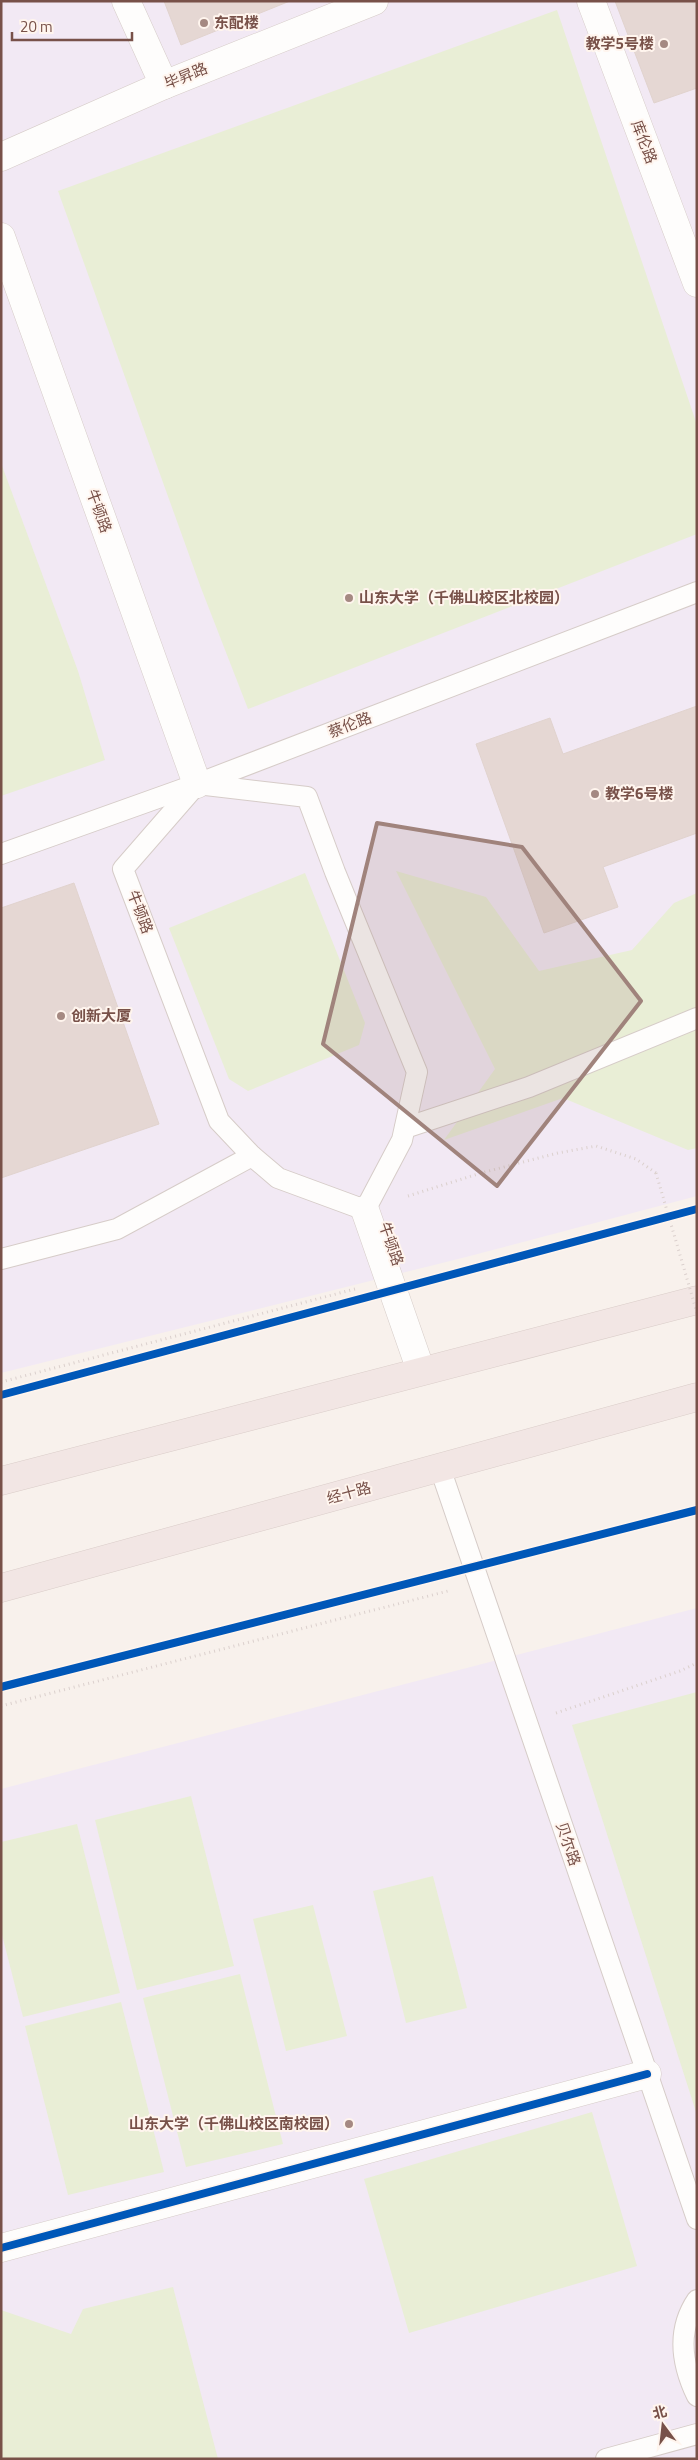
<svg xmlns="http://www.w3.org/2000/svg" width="698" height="2460" font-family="'Titillium Web','Noto Sans SC',sans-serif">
  <rect width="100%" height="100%" fill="#f8f1ec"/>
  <!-- education -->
  <g fill="#f2e9f4">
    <path d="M1,1h696v1195l-231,61 -465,116z"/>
    <path d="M697,1608v851h-696v-670z"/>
  </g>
  <!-- green -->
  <g fill="#e9eed6">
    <path d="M557,10l140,415v109l-449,175 -47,-121 -143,-397z"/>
    <path d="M1,463l77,208 27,89 -104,36z"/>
    <path d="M396,871l90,26 53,74 93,-21 42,-47 23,-10v255l-9,2 -125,-52 -119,42 51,-71z"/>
    <path d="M305,873l60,150 -6,22 -111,46 -19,-12 -60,-151z"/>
    <path d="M697,1692v423l-125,-390z"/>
    <path d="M191,1796l43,170 -97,24 -42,-170z"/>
    <path d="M77,1824l43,169 -97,24 -22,-86v-89z"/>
    <path d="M433,1876l34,132 -61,15 -33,-132z"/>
    <path d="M313,1905l34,131 -61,15 -33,-132z"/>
    <path d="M240,1974l43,170 -97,23 -43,-169z"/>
    <path d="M121,2002l43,170 -96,23 -43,-169z"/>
    <path d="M592,2112l45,154 -228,67 -45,-154z"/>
    <path d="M173,2287l45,172h-217v-149l70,24 12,-25z"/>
  </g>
  <!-- building -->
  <g fill="#e5d7d3" stroke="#e1d3ce">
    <path d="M164,1h126l-109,44z"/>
    <path d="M615,1h82v87l-43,15z"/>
    <path d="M697,706v127l-94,34 15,40 -74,26 -68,-189 74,-26 13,36z"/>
    <path d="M74,883l85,241 -158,54v-270z"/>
  </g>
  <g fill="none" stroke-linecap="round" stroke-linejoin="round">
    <defs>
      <g id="lane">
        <path d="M197,784l110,13 28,75 82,200 -15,68 -37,70 -87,-32 -26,-22 -33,-35 -96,-252z"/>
        <path d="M1,854l196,-70 500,-192"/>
        <path d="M405,1128l124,-41 168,-69"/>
        <path d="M1,1259l116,-30 135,-73"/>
        <path d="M440,1468l257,751"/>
        <path d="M697,2300c-21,31 -15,65 0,96"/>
        <path d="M606,2459l91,-25"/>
      </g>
      <g id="street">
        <path d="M126,1l38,84"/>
        <path d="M591,1l106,282"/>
        <path d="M1,157l163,-72 210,-84"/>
        <path d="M1,237l196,547"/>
        <path d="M365,1210l56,161"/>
        <path d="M1,2248l646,-174"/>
      </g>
      <g id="highway">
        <path d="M1,1481l696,-181"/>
        <path d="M1,1588l696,-191"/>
      </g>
    </defs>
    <!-- lane casing -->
    <use href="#lane" stroke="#d6ccc8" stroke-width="22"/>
    <!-- street casing -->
    <use href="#street" stroke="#d6ccc8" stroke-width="29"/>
    <!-- highway casing -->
    <use href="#highway" stroke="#dacdc9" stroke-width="29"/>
    <!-- path -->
    <g stroke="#dbd0cd" stroke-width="3" stroke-dasharray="1 4" stroke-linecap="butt">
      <path d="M408,1196l73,-23 77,-20 38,-7 40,13 20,14"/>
      <path d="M1,1382l354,-93"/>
      <path d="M1,1706l447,-115"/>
      <path d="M556,1713l124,-42 17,-8"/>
    </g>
    <!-- lane -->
    <use href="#lane" stroke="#fefdfc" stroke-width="20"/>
    <!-- street -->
    <use href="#street" stroke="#fefdfc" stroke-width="28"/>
    <!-- highway -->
    <use href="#highway" stroke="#f2e6e4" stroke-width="28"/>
    <!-- path-bridge -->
    <path stroke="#dbd0cd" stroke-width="3" stroke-dasharray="1 4" stroke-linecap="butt" d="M656,1173l41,140"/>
    <defs>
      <g id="cycleway">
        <path d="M1,1395l696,-186"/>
        <path d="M1,1687l696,-177"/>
        <path d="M1,2248l646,-174"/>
      </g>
    </defs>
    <!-- cycleway casing -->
    <use href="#cycleway" stroke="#fff5ee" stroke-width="11"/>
    <!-- cycleway -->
    <use href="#cycleway" stroke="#0057b8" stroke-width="8"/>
  </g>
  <!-- marked area -->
  <path fill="#a0837c" fill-opacity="0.2" stroke="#a0837c" stroke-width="4" stroke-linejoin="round" d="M377,823l145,24 119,154 -144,185 -174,-142z"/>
  <!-- markers -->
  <g fill="#a58982" stroke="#fff5ee" stroke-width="2">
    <circle cx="204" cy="23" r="5"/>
    <circle cx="664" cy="44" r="5"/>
    <circle cx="349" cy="598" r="5"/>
    <circle cx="595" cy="794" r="5"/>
    <circle cx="61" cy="1016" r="5"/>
    <circle cx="349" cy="2124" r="5"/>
  </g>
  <g text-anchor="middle" stroke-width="4" stroke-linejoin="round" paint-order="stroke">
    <!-- poi labels -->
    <g font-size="15" font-weight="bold" fill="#785149" stroke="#fff5ee" text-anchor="start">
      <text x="214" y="28">东配楼</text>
      <text x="654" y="49" text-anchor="end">教学5号楼</text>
      <text x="359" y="603">山东大学（千佛山校区北校园）</text>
      <text x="605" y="799">教学6号楼</text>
      <text x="71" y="1021">创新大厦</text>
      <text x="339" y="2129" text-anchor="end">山东大学（千佛山校区南校园）</text>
    </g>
    <!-- street labels -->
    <g font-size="15" fill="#785149" stroke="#fff5ee">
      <text transform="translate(186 76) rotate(-22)" y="5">毕昇路</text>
      <text transform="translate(644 142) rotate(69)" y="5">库伦路</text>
      <text transform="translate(99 511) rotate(70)" y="5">牛顿路</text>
      <text transform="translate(350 725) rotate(-21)" y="5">蔡伦路</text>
      <text transform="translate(140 912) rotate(69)" y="5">牛顿路</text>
      <text transform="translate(391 1244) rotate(71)" y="5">牛顿路</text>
      <text transform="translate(349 1493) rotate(-15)" y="5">经十路</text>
      <text transform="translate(568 1844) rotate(71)" y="5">贝尔路</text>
    </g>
  </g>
  <!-- border -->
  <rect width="698" height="2460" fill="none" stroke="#785149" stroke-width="5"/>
  <!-- north arrow -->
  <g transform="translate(663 2425) rotate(345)" stroke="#fff5ee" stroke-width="4" paint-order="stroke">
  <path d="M0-4L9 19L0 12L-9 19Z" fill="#785149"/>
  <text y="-8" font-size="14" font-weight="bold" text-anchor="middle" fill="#785149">北</text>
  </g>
  <!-- scale -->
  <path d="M12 32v8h120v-8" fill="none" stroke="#785149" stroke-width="2.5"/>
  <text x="20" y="32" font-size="15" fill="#785149" stroke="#fff5ee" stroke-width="4" paint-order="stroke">20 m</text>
</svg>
